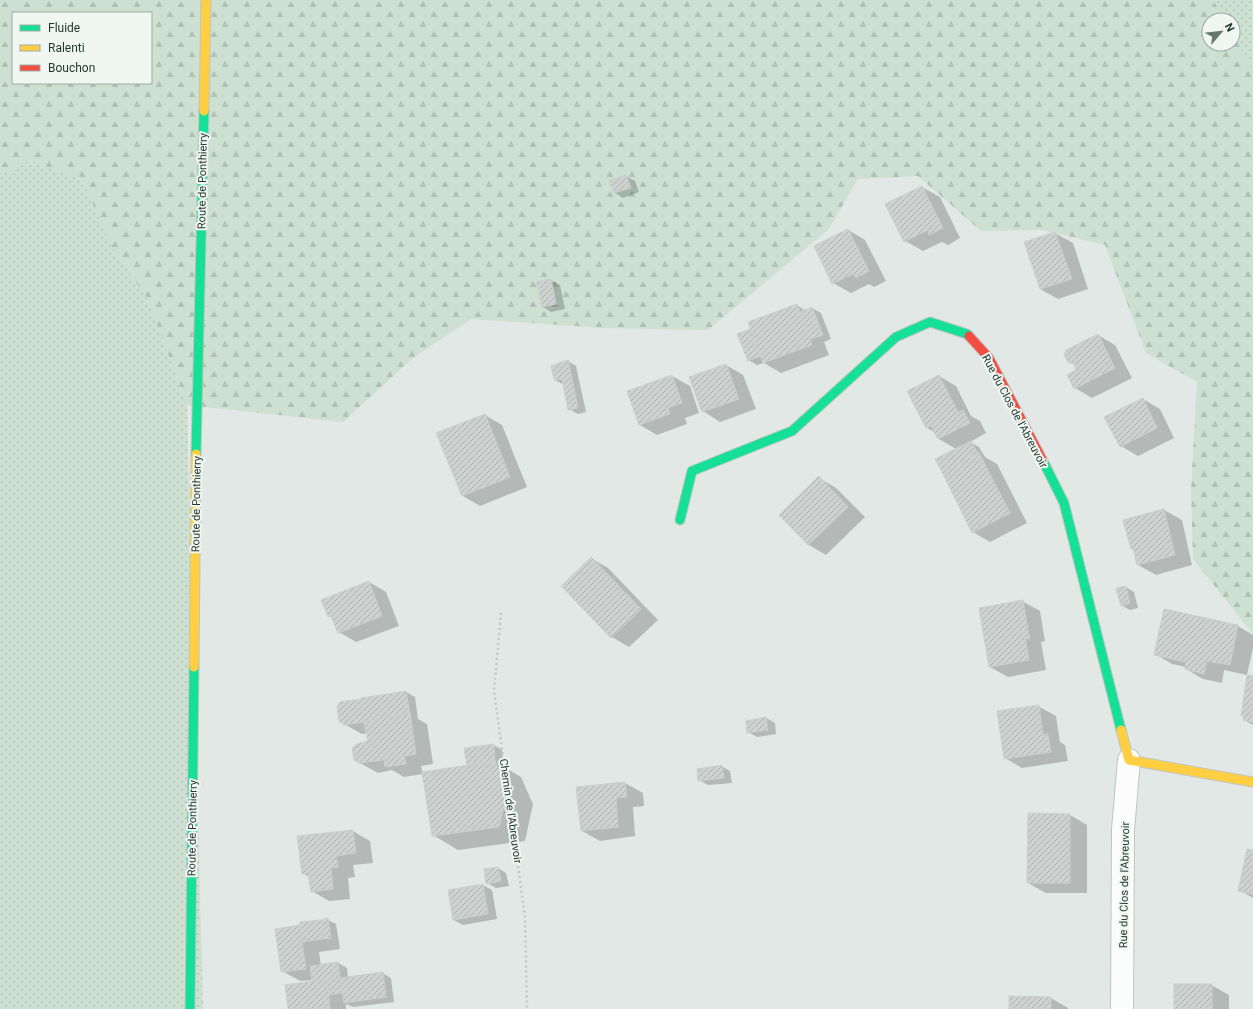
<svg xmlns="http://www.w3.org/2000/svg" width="1253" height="1009" font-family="Roboto,sans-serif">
  <defs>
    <pattern id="grass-dots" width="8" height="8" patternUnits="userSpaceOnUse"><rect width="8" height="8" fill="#cde0d2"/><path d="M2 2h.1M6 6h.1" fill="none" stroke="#b0c1b5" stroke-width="1.8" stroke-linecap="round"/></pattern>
    <pattern id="forest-firs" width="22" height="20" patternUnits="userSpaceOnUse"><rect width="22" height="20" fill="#cde0d2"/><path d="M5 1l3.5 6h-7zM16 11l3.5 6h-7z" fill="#b0c1b5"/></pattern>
    <pattern id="building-hatch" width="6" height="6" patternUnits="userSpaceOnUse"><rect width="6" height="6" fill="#cdd1cf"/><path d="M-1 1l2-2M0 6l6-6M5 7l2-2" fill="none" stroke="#b0b4b2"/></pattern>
  </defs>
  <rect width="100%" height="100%" fill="#e2e8e5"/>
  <!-- grass -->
  <g fill="url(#grass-dots)">
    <path d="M1213,0h40v72l-20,-38v-14h-8z"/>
    <path d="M31,161l51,18 30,68 35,51 40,107 16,604h-203v-834z"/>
  </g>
  <!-- forest -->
  <path fill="url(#forest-firs)" fill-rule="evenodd" d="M0,0h1213l12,20h-16v24h24v-10l20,38v562l-60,-75 -2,-68 6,-109 -51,-29 -41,-108 -62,-15 -62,1 -63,-55 -60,3 -29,50 -121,101 -105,-2 -132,-9 -58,39 -70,64 -156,-17 -40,-107 -35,-51 -30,-68 -51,-18 -31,14zM13,13h138v70h-138z"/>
  <!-- shadow -->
  <g fill="#0003">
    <path d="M626,176l9,5 4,11 -16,6 -8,-5 -4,-12z"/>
    <path d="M922,187l18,10 20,41 -12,7 -6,-3 -19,9 -18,-10z"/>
    <path d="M848,230l17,10 21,41 -12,6 -5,-3 -18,9 -18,-10z"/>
    <path d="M1055,233l18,10 15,46 -30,10 -18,-10z"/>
    <path d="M551,280l9,5 5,24 -14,3 -8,-5z"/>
    <path d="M797,305l9,6 6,-3 9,5 10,26 -7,3 5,13 -48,18 -17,-10 -7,2 -9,-5 2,-30 2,1z"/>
    <path d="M1098,335l17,10 17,33 -40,20 -17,-10 3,-18 -3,-5 -6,-4z"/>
    <path d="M568,361l8,5 10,46 -8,2 -9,-5 -5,-24 -9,-5z"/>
    <path d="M726,365l17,10 13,34 -36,13 -17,-11z"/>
    <path d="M672,376l18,10 9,27 -14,5 2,6 -30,11 -17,-10z"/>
    <path d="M939,376l17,10 15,30 9,5 6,12 -16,9 9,5 6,10 12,7 30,59 -37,19 -17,-10 -17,-83 -17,-10 -3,-6 -9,-5z"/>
    <path d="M1143,399l17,10 14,29 -36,18 -17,-10z"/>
    <path d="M485,415l17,10 25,62 -47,19 -17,-10z"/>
    <path d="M819,478l17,10 29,29 -39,38 -17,-10 -29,-30z"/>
    <path d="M1164,510l18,10 10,45 -36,10 -18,-10 -4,-15 -3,-2z"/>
    <path d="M591,558l17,10 50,52 -29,27 -17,-10z"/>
    <path d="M369,582l17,10 13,34 -43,16 -17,-10 -6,-14 -4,-2z"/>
    <path d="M1126,587l8,5 4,16 -8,2 -9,-5z"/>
    <path d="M1022,601l18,10 5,30 -4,1 5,28 -38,7 -18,-10z"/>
    <path d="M1164,610l74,16 15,9v13l-6,27 -23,-5 -2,13 -19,-4 -17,-10v-2l-14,-3 -17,-10z"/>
    <path d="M1253,677v48l-9,-5 1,-3 -3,-2z"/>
    <path d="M406,692l9,5 3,22 9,5 6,40 -12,2 2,7 47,-7 -2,-1 26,-20 8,5 2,17 17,10 12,27 -8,37 -67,9 -25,-15 -10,-61 -19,3 -12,-7 -14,3 -18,-10 9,-21 -2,-9 -5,1 -18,-10 17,-24 1,1z"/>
    <path d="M1038,706l18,10 4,26 5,3 3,16 -46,7 -17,-10z"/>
    <path d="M766,718l9,5 1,11 -19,3 -9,-5 -1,-10z"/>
    <path d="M721,766l9,5 2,12 -24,2 -9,-5z"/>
    <path d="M625,783l18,10 1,13 -11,1 2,29 -35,5 -18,-10 -5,-43z"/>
    <path d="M1070,815l17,10v68h-41l-18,-10z"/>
    <path d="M353,831l17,10 3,22 -20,2 2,12 -7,1 2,21 -21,2 -17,-10 -3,-14 -6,-4z"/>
    <path d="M1253,851v47l-14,-8z"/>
    <path d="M498,868l8,5 3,13 -13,2 -9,-5z"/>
    <path d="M483,885l9,5 5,29 -34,6 -9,-5z"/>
    <path d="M328,920l8,4 4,25 -21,3 2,13 17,-2 9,5 1,10 34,-5 9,5 3,24 -41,5 -7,-3v5h-57l24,-27v-2l-13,1 -18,-10 19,-45z"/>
    <path d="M1211,985l18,10v14h-54z"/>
    <path d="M1051,998l17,10v1h-58z"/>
  </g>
  <!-- building -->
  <g fill="url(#building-hatch)" stroke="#cbd0ce">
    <path d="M626,175l5,13 -17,5 -5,-12z"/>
    <path d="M922,186l21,42 -14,7 -1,-5 -24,12 -19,-38z"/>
    <path d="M848,229l21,42 -13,7 -3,-4 -21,10 -18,-38z"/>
    <path d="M1055,232l17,47 -32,10 -16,-47z"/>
    <path d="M551,279l1,5 -14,5 -2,-7z"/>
    <path d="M552,284l4,20 -14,3 -4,-18z"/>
    <path d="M797,304l15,41 -49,18 -15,-41z"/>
    <path d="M812,307l11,28 -13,4 -10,-27z"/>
    <path d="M750,329l10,27 -12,5 -11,-27z"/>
    <path d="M1098,334l17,34 -41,21 -7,-14 9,-5 -2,-6 -6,-2 -4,-7 2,-5z"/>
    <path d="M568,360l10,48 -10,2 -6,-31 -8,1 -3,-14z"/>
    <path d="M726,364l13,35 -37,13 -13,-35z"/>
    <path d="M672,375l10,28 -14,5 2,6 -31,11 -12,-34z"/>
    <path d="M939,375l19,37 5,-2 7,13 -32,16 -7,-13 -5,2 -19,-37z"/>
    <path d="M1143,398l14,30 -37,19 -16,-30z"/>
    <path d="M485,414l25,63 -48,19 -26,-63z"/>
    <path d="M971,441l7,13 -36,18 -7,-13z"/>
    <path d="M979,453l31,60 -38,20 -30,-61z"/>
    <path d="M819,476l29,31 -40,38 -29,-30z"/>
    <path d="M1164,509l11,46 -38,10 -4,-17 -2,1 -8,-29z"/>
    <path d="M591,557l50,52 -30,29 -50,-52z"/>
    <path d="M369,581l13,35 -44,17 -7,-17 -3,1 -7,-17z"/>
    <path d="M1126,586l4,17 -9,3 -5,-18z"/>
    <path d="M1023,600l5,31 -4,1 5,28 -40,7 -10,-59z"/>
    <path d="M1164,609l74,16 -8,40 -23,-4 -3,13 -19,-5 1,-7 -32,-7z"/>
    <path d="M1028,631l2,7 -5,1 -1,-7z"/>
    <path d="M1247,675l6,1v46l-10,-2 1,-4h-3z"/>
    <path d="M406,691l4,22 -46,9 -3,-24z"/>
    <path d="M361,699l3,23 -20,3 -5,-4 -2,-14 3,-5z"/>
    <path d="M1039,705l4,30 5,-1 3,18 -47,7 -7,-48z"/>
    <path d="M410,713l6,41 -40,7 -7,-38 -5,1v-2z"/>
    <path d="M766,717l2,13 -21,3 -1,-12z"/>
    <path d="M369,723l7,38 -17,2 -5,-3 -2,-12 4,-4 12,-3 -4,-17z"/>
    <path d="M494,744l1,17 -28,4 -3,-17z"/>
    <path d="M404,756l2,8 -21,3 -1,-8z"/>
    <path d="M495,761l13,28 -9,38 -67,9 -10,-64z"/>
    <path d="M722,765l2,13 -26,3 -1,-12z"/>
    <path d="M625,782l2,15 -11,1 2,29 -37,4 -5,-44z"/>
    <path d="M1028,813l42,1v69h-43z"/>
    <path d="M353,830l3,23 -20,3 2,11 -7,1 2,21 -22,3 -3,-19 -6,1 -5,-38z"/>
    <path d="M1247,849l6,1v44l-15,-3z"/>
    <path d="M498,867l3,14 -15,3 -2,-15z"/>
    <path d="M483,884l5,30 -35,6 -5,-30z"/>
    <path d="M328,918l3,20 -8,1 -2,-19z"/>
    <path d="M321,920l2,19 -21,3 4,27 -25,3 -6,-43 25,-4v-3z"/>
    <path d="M338,962l2,16 -28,4 -2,-16z"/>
    <path d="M383,972l3,25 -42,6 -4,-25z"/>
    <path d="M340,978l2,15 -13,2 -2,-16z"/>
    <path d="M327,979l3,30h-42l-3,-24z"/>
    <rect x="1174" y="984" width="38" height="25"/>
    <path d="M1009,996l42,1v12h-42z"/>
  </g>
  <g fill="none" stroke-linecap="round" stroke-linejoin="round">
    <defs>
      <path id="street" d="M1122,1009l1,-179 6,-70"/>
      <g id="fast">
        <path d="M196,454l8,-343"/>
        <path d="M1043,461l21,42 57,227"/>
        <path d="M680,520l12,-49 100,-40 104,-94 34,-15 37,12 2,2"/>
        <path d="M190,1009l4,-342"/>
      </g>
      <g id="slow">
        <path d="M204,111l2,-111"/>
        <path d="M194,667l2,-213"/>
        <path d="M1121,730l8,30 124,22"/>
      </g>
      <path id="jam" d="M969,336l20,22 54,103"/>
    </defs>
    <!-- street casing -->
    <use href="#street" stroke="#bfc5c2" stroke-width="24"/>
    <!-- fast casing -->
    <use href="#fast" stroke="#bfc5c2" stroke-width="11"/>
    <!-- slow casing -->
    <use href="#slow" stroke="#bfc5c2" stroke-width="11"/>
    <!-- jam casing -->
    <use href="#jam" stroke="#bfc5c2" stroke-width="11"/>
    <!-- path -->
    <path stroke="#c0c8c4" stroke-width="2.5" stroke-dasharray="2 3" stroke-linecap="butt" d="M501,613l-7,78 31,226 2,92"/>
    <!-- street -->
    <use href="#street" stroke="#fbfcfb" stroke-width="22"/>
    <!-- fast -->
    <use href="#fast" stroke="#16e098" stroke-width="9"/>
    <!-- slow -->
    <use href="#slow" stroke="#ffcf43" stroke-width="9"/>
    <!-- jam -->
    <use href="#jam" stroke="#f24e42" stroke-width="9"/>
  </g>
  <g text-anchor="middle" stroke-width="4" stroke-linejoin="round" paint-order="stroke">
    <!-- street labels -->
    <g font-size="11" fill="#233831" stroke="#f0f7f3">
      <text transform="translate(202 181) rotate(-89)" y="4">Route de Ponthierry</text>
      <text transform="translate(1015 411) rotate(62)" y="4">Rue du Clos de l'Abreuvoir</text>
      <text transform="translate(196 504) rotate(-89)" y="4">Route de Ponthierry</text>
      <text transform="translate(511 811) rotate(82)" y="4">Chemin de l'Abreuvoir</text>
      <text transform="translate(192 828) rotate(-89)" y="4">Route de Ponthierry</text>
      <text transform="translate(1124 885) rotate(-89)" y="4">Rue du Clos de l'Abreuvoir</text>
    </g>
  </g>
  <!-- legend -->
  <rect x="12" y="12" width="140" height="72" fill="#f0f7f3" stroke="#9eaba5"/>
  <rect x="20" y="25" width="20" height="6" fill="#16e098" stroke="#9eaba5"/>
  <text x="48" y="32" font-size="12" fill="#233831">Fluide</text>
  <rect x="20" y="45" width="20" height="6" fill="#ffcf43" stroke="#9eaba5"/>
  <text x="48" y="52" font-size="12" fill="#233831">Ralenti</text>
  <rect x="20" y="65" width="20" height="6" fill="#f24e42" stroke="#9eaba5"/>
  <text x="48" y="72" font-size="12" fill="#233831">Bouchon</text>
  <!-- north arrow -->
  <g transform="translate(1221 32) rotate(62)"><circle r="19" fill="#f0f7f3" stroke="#9eaba5"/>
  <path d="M0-3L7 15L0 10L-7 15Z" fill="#667670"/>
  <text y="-6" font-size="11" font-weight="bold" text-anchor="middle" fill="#233831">N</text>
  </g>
</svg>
